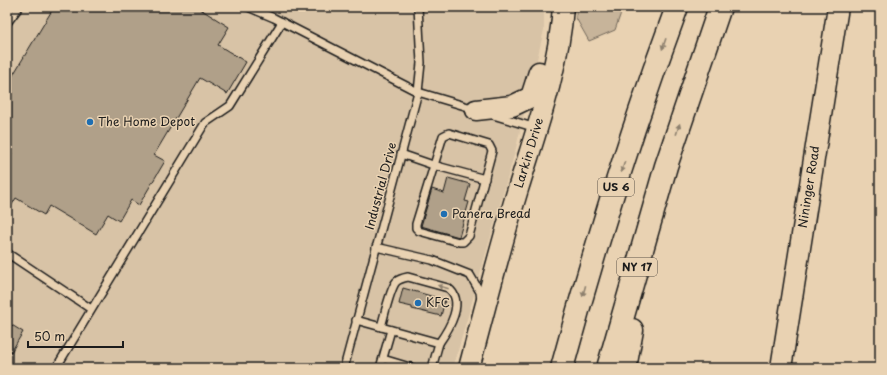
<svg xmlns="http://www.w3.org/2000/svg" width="887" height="375" font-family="'Playpen Sans',sans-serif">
  <rect width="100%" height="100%" fill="#e9d2b2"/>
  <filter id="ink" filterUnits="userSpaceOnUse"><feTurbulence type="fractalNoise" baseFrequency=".025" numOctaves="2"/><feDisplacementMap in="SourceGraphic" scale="8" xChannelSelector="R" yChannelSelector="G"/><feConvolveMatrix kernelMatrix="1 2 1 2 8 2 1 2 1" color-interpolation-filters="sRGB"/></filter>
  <g filter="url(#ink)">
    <!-- built -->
    <path fill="#d8c3a6" d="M7,7h537v23l-29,122 -62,216h-446z"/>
    <!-- green -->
    <path fill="#c7b49a" stroke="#72685b" d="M576,7h47l-8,23 -26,11 -13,-23z"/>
    <!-- building -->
    <g fill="#b0a089" stroke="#1c1c1c">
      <path d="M54,7h143l32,20 -11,18 28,17 -19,32 -27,-16 -46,77 11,6 -26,44 -8,-5 -12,21 -11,-7 -12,20 -47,-28 -5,9 -28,-17 -9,15v-51l5,-9 -5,-3v-65z"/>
      <path d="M448,178l22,6 -5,17 4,1 -10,35 -38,-11 11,-37 12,4z"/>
      <path d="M403,288l42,12 -4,16 -29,-7v-2l-13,-3z"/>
      <path d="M7,322l16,10 -16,27z"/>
    </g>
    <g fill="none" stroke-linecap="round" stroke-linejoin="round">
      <defs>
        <g id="lane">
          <path d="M248,7l26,11 144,74 57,17"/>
          <path d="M7,23l12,-16"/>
          <path d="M493,115l43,13"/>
          <path d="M449,133l40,12 3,6 -23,85 -6,6h-4l-40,-11 -3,-3v-4l27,-88z"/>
          <path d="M401,154l32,11 52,14"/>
          <path d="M376,247l56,13 38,15 10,17 1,8"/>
          <path d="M7,253l84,56"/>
          <path d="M356,320l83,23 -7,25"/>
          <path d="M381,327c3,-10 9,-38 15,-45 3,-3 7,-4 12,-5l40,11c18,13 1,41 -9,55"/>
          <path d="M383,359l30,9"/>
          <path d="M56,368l149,-245 25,-17 52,-84"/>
          <path d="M344,368l74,-276 3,-29 -3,-56"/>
          <path d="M380,368l11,-38"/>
        </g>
        <g id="secondary">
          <path d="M476,110l36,-4 19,-9 8,-25"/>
          <path d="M469,368c16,-60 31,-120 49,-179 18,-58 41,-121 45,-182"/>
          <path d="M781,368l57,-361"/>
        </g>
        <g id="highway">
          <path d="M562,368c33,-122 71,-243 115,-361"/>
          <path d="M608,368l58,-202 54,-159"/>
          <path d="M625,368l7,-38"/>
        </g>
      </defs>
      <!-- lane casing -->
      <use href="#lane" stroke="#1c1c1c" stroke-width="10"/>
      <!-- secondary casing -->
      <use href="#secondary" stroke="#1c1c1c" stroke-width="23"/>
      <!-- highway casing -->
      <use href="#highway" stroke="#1c1c1c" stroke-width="25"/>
      <!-- lane -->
      <use href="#lane" stroke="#e9d2b2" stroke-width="7"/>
      <!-- secondary -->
      <use href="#secondary" stroke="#e9d2b2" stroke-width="20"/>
      <!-- highway -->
      <use href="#highway" stroke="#e9d2b2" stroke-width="22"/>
    </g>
    <!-- one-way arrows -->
    <defs><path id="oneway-solid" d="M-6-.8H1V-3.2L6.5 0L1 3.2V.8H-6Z"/></defs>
    <g fill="#8d806e">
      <use href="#oneway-solid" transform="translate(664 44) rotate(109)"/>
      <use href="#oneway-solid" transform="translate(678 129) rotate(-72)"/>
      <use href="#oneway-solid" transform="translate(623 167) rotate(108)"/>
      <use href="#oneway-solid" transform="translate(443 287) rotate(-162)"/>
      <use href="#oneway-solid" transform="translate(584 291) rotate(106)"/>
    </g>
  </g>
  <!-- markers -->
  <g fill="#1f6fb2" stroke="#e9d2b2" stroke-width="1.5">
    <circle cx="90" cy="122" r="4"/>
    <circle cx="444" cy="214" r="4"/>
    <circle cx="418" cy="303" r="4"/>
  </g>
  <g text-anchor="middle" stroke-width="3" stroke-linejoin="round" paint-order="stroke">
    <!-- shield labels -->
    <g fill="#e9d2b2" stroke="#5a5349" stroke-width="1">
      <rect x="598" y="178" width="36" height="18" rx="3"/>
      <rect x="617" y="258" width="40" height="18" rx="3"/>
    </g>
    <g font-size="11" font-weight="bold" fill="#1c1c1c">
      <text x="616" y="191">US 6</text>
      <text x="637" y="271">NY 17</text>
    </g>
    <!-- poi labels -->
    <g font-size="12" fill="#1c1c1c" stroke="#e9d2b2" text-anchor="start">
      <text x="98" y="126">The Home Depot</text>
      <text x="452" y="218">Panera Bread</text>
      <text x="426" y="307">KFC</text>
    </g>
    <!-- street labels -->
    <g font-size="12" fill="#1c1c1c" stroke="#e9d2b2">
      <text transform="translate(529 153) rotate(-73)" y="4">Larkin Drive</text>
      <text transform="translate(381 186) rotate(-75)" y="4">Industrial Drive</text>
      <text transform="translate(809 187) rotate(-81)" y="4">Nininger Road</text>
    </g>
  </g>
  <!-- margin -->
  <rect width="887" height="375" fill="none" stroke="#e9d2b2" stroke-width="24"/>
  <rect x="12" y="12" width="863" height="351" fill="none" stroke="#1c1c1c" stroke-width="1.5" filter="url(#ink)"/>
  <!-- scale -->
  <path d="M28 341v6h95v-6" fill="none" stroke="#1c1c1c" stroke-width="2"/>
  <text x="34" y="341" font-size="12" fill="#1c1c1c" stroke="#e9d2b2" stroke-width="3" paint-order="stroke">50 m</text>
</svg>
